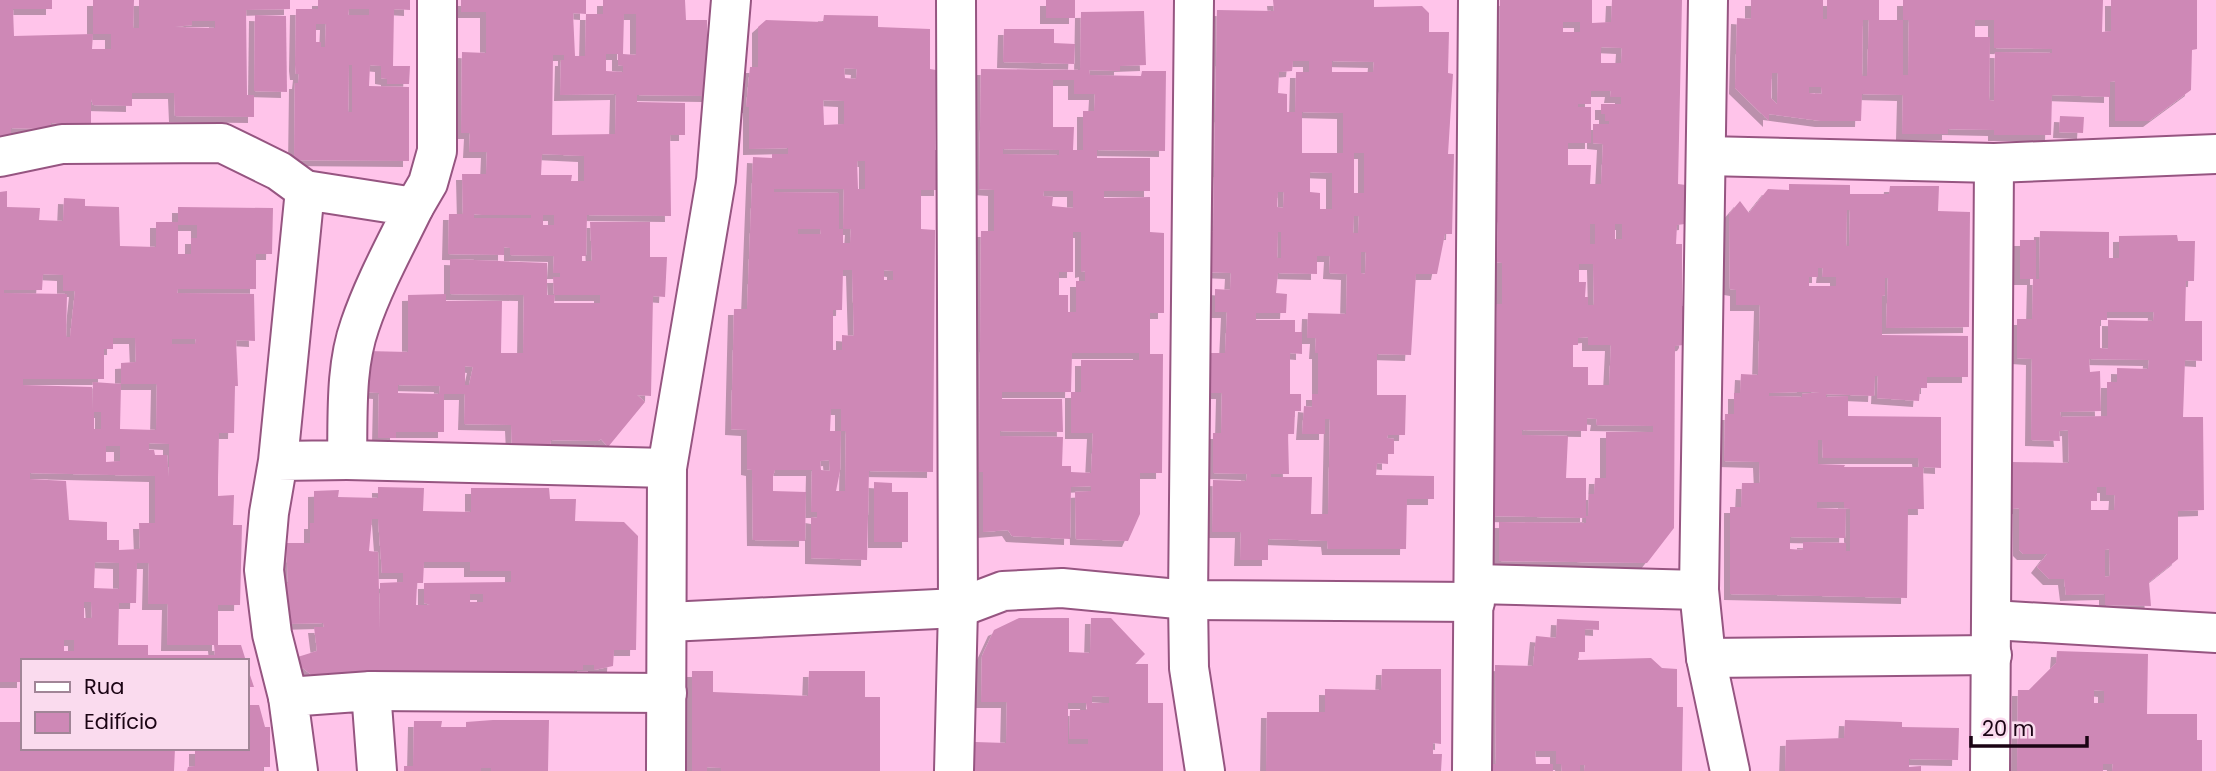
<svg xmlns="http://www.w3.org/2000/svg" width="2216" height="771" font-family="Poppins,sans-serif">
  <defs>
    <filter id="shadow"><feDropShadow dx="-6" dy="6" stdDeviation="0" flood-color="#0004"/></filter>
  </defs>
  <rect width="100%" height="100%" fill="#ffc4ea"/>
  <!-- building -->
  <g fill="#ce88b6" fill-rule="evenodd" filter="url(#shadow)">
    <path d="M0,0h52v9h-39l1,27 79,-2 -1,15h19v-15h-18v-34h41l-1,28h6v-28h151v9l-44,1 1,85h7v22l-79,-1 -1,-23h-42v13l-39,-1 -2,-6v25l-40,-1v6l-40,-1v13h-11zM192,21h23v7l-40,-1 17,-2z"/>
    <path d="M318,0h92v10l-16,-1 -1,57h17l-1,18h-22v-5l-6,-1v-12l-11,-1 -1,21 40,1v74l-115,-1 1,-77h3l1,-9h-3l-1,-9 1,-56h22zM349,9h20v6h-21zM316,24h10l-1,23h-4v-5h-5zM349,65h3v47h-4z"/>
    <path d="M461,0h125v14h17v-14h82l1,20h21l1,76 -71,-1v7l48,1v32h-15l1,81 -84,-1 -1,41h-4v5h10l-2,-39h60v35h17l-2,40 -12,-1 -2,100 -14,-1 8,7 -37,45 -7,-8 -3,2 -47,-1 -1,6 -38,-1 -1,-20 -47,-1 1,-30h-21v38h-48v6h-18l1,-45 -14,-1 2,-41 41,1v-57l38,-1v7h56l-1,52h22l1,-58 -74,-1v-35l97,4v32h7l-1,-18h7v-4h-7l1,-17 -44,-1v-7l-6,-1v8l-56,-1 1,-40h14l-1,-40h24l1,-22h-18l1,-19h-9l1,-81 24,1v-41h-25zM573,13l13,1 -1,42h-10zM624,14h12v41l-13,-1zM606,54h12v11l5,1v6l-17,-1zM553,55h11v5h-3l-1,35 56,-1 -1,40 -63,1zM542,154l42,2v25h-13l1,-6h-31zM474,214l8,1h49v3h-57zM543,215h11v10h-11zM555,295h45v8h-46zM465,366l8,1 -4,18h-4zM398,385l42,1 -1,8 -41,-1z"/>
    <rect x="1046" y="0" width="29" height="18"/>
    <path d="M1273,0h101v7l48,-1 7,7v19h20l-1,41 5,1 -5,80h6l-2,80h-7l-8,40h-21l-5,81 -34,-1v41h29l-1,40h-17l-1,3 7,1v15h-6v10l-11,-1 -1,12 58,1v23h-27l-1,50h-78l-1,-8 -59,-2v21h-28l1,-28h-29l1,-52 33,1 1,-7 -34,-1v-40h8l1,-40h-13l2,-40h14l2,-41h-12v-23l15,1 1,-17 -23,-1v-41l5,1 4,-222 57,1zM1293,61h16v11h-13l-1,40h-8v-18l-9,-1 1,-21 13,-1zM1332,61l42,1 -1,10h-41zM1302,112l41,1v40h-41zM1354,153h10v40h-10zM1310,172l22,1v36h-12v-16l-10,-1zM1278,192h6l-1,16 -6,-1zM1354,216h5l-1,17h-5zM1278,232h3v26h-4zM1361,252h5l-1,22 -4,-1zM1317,256h13l-1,17 18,1 -1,40 -38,-1 -1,25h9l-1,15h3v41h-6v13l-8,-1 -2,28h23v-15h5l-2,95h-17l1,-37h-41v-3h18l-1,-40h6l1,-23h6v-17h-11v-41l12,1v-22h-7v-12h-39v-7h30l1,-19 -11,-1 2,-20 39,1z"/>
    <path d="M1500,0h92v23l19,-1 1,-22h70l-4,184 8,1 -1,39 -8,1 -1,19h6v62h4l-1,36 -2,3 -8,1 -1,182 -27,35 -148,-2v-39l87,1v-5l-92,-2 2,-132h-5v-40h5l1,-40h5v-41l-5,-1 1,-40h-5l1,-40 4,1zM1563,22h17v10h-17zM1601,47l21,1 -1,15h-20zM1591,91h20l-1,6h11v7h-20v10h4v7h4v3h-16v19l10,1 -2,40h-11l1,-19h-23v-22h23v-36h-13v-3h13zM1590,224h5v20h-5zM1615,224h7v15h-7zM1579,264h14l1,41h-6v-8h-3l1,-15h-7zM1588,337v8h23l-2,40h-21v-18h-15v-22h5v-7zM1587,418l10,1 -1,6 57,1v6h-47v46h-11l-1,16h-5l-1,22h-2v-38h-20l2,-42 -46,-1v-5l65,1z"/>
    <path d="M1751,0h72v19h4v-19h52v20h24v-20h200l-1,32 9,-1v-31h86v49l-5,1 -1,40 -42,31h-34v-40l-5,1v15l-58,-2 -1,40h-57v-5l-46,-1v5h-46l1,-39 -41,-1 -1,27h-40l-52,-7v7l-34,-33 2,-70 14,1zM1863,20h6l-2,56h-5zM1903,20h6l-1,55h-5zM1975,20h19v28l58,1v4l-57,-1 -1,49 -5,-1 1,-63h-15zM1772,73h6l-1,31 -6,-6zM1809,87h12l1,7 -13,-1z"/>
    <path d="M1144,11l2,54 -26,1v5l-31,-1 1,5 51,1 1,-5h24l-1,80 -68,-1v8h53v33h-46v7l46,-1v35l14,1v80h-14v41h13l-1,119h-22v41l-12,27 -52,-2 -1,-47 16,-1v-5l-20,1 -1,52 -58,-3 -4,-6 -25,2v-60h-4l2,-241h13v-41l-15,-1 2,-120 99,1 1,-58zM1053,80h21v14h21l-1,17h-11v39h-10l1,-23h-21zM1003,149l56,1v5l-56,-1zM1044,191h29v17l-21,-2 1,-9 -10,-1zM1073,232h8v40l4,-1v10h-9v31h-8v-17h-9v-23h14zM1072,353h67v7h-58v32h-10v41h22l-2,40 -20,-1v-6h-9l1,-29 -63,-1v-5l63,1 -1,-33h-60v-7h69z"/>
    <path d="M255,15l31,1 1,76 -33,-1z"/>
    <path d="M824,15l54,1v11l52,2v40l6,1 -1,80h5v40h-19v39l14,1 -2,242 -64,-1 -2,89 -56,-2v-41l6,1v-6h-6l1,-42h-37l-2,6v15l33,1 -1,49 -52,-1 -1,-70 -5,-1v-39l-16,-1 3,-120h13l6,-152 19,1v-4h16v-6l-39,1v-42h-3l4,-40h8v-40l8,-7 57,2zM844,68l13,1 -1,10 -11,-1zM823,100l21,1v23l-20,1zM857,161h8v28h-7zM774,189h70l-1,40h8l-1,14h-7v-14h-4v-36l-65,-1zM798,229h22l1,5h-23zM843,270h9l2,66 -12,-1v15h-9v-40h9zM884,270l9,1v9h-9zM831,409h10v22h-11zM841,431h5l-1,60h-9l4,-20zM829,460l1,11 -9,-1 -1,-9z"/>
    <path d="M1004,29h50v14l21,1 -1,20 -71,-2z"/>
    <path d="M2060,116l24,1 -1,16 -24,-1z"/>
    <path d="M1789,184l61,1v9h39l1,-8h49l-1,25 32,1 -1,115 -83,1 2,-50h-3v17l-3,1v39l86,1v41h-41v11h-7l-1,13 -42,-3 1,-22h-3l-1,20 -48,-2v3l22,-1v20l93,1v51l-18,-1 1,42h-16l-1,89 -177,-4v-87h11l1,-24h18l-1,-21 -35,-1 1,-47h9v-21h6l1,-19 17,1 2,-70h-24v-15l-6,-1 -1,-75 11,-13 9,12 19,-24 21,1zM1847,210h3l-1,36h-3zM1818,268h5l-1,9h14v9h-27v-9h9zM1798,392h22l-18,2v3l-33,-1v-3zM1818,440h4l1,18h95l1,9h-75l1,-2 -27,-1zM1817,502h27v6l6,1v42h-4v-8l-43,-1v8l-13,-1v-12l55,1 1,-29 -29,-1z"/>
    <path d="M7,191v16l33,1 -1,12 24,1 1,-23 21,1v7l34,1 1,39 36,1v-25h22v-15l95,1 -1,46h-16v35h-78l-1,4 77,1 1,47 -19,-1 2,46h-3l-1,47h-15l-1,45v18l16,-1 -1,30h9l-2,80h-22v40h23l5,16h-223v21h-23v-490zM178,225h19v13h-6v16h-13zM43,274l20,1v16h12l-5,46h-4l1,-43 -63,-1v-3h38zM113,338h22l1,24 -15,1v21h36l-1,46 -36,-1 1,-45 -28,-2 -1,29v-24l-69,-2v-6h81v-30h9zM172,339h24l-1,5h-23zM94,412h7v17h-7zM149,443l20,1v33l-2,-22h-12l-1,-5h-5zM106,446h14v15l-14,1zM30,473l125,3v47h-16l1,26 -21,1v-10h-12v-18l-38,-2 -3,-39 -36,-2zM95,562l24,1v26l-25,-1zM137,563h12l-1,41h20l-1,41h47l1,10h-67v-10h-30l1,-42h17zM84,602h7l1,16h-8zM64,640h10v11h-10z"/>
    <path d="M2040,231l69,1v26h10v-22l58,-1 1,6h17l-1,40h-8l-1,40h17v40l-17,-1 -2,57h20l1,93 -26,1v48l-29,23 2,24 -46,-1v-11l-39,1 -2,-16h-15l-12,-12 10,-13h-24l-4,-4v-42l-7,1 -1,-47 58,1 -1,-33 -9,1 1,10 -29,-1 1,-81 -15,-1v-39h15l1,-40h-13v-39h16v39h3zM2107,312h47l-1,9 -45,-1v29l-8,-1v-28h7zM2089,359l60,1 -1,9 -31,-1v14h-10v34l-46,1 -1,-5 41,-1 -1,-40 -10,1zM2097,487h9v8h9l-1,15h-23v-9h6zM2109,549l1,27 -5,1v-27z"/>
    <path d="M874,482l18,1v9h16v50h-34z"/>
    <path d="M378,487l46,1 -1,23 48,1v-24h78l1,11h26l-1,22 49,1 14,14 -2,114h-22l-1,16 -19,4v-5h-11v5h-9l-1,9 -260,-3 -22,-17 26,-8 -3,-24h10l-1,-4 -38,1 -4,-41h7l-2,-40h24v-20h4v-32l25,-1 -1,7 40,1zM372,519h6l4,54h21v9l-23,1v49l-2,-80 -9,-1zM424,562h46v9h41v11l-87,1v20l6,2h-14l1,-22h6zM470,594h13v8h-13z"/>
    <path d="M1019,618h50v34l21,1 1,-35h20l34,36 -10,10h13v39h15v68h-188v-29l31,1 1,-41h-26l1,-46 12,-26zM1092,696l17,1v6h-17zM1068,703h18l1,7h-17l-1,29h19v5h-20z"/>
    <path d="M1557,619l42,2v9l-14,-1v23h-6l-1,8 73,-2 11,10 15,1v38h6l-1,64h-98l1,-6h-5v6h-18l-1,-7h-5v-13h-21l1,13h17v7h-65l1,-7h7l-1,-99 38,1 3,-30 20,2z"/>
    <path d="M2057,651l91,3 -1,60h50v26h5v31h-90l1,-7h-10v7h-86l1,-81h11l27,-27zM2094,690l10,1v12h-10z"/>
    <path d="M247,666l7,21h-7z"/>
    <path d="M1382,669h59v75l-8,-1v11h9l-1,17h-175l1,-59h58v-23l56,1z"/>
    <path d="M692,671h21v21l95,4 1,-25h56v26h15v74h-159v-3l-14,-1v4h-15z"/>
    <path d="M247,705h12l6,22h5v40h-7v4h-76l1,-4 7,-1v-18h52z"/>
    <path d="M493,720h56l-1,51h-57v-3h-10v3h-77v-5h9l1,-45h28l-1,6h25v-5z"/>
    <path d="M1845,720l57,2v5l57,1 -1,32 -49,-1v8l12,-1v5h-136l1,-31 58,-2z"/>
    <path d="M0,722h23v26h152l-1,23h-174z"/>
  </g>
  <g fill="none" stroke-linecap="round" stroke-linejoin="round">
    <defs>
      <g id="minor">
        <path d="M1194,0l-6,600 1,68 16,103"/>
        <path d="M1708,0l-9,590 7,68 24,113"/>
        <path d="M1706,156l288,7 222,-9"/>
        <path d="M0,157l62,-13 160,-1 57,28 26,19"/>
        <path d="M414,207l14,-24 9,-32v-151"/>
        <path d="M347,460l320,8"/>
        <path d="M278,461l69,-1c1,-44 -2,-93 13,-135 14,-41 35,-79 54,-118l-109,-17 -27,271 -9,52 -5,57 8,64 16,63"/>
        <path d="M1475,584l224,6"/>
        <path d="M1992,620l224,13"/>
        <path d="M668,622l290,-14 45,-17 59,-3 126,12 287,2"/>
        <path d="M1706,658l286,-3"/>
        <path d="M371,691l296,2"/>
        <path d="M298,771l-10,-74 83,-6 6,80"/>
        <path d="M666,771l1,-303 49,-288 15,-180"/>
        <path d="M954,771l4,-163 -2,-608"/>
        <path d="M1472,771l6,-771"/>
        <path d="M1990,771l4,-608"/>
      </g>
    </defs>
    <!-- minor casing -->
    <use href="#minor" stroke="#965581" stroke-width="42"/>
    <!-- minor -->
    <use href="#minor" stroke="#fff" stroke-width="38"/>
  </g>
  <!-- legend -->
  <rect x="21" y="659" width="228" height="91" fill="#fadbee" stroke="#a18597" stroke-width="2"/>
  <rect x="35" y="682" width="35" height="10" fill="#ffffff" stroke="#a18597" stroke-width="2"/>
  <text x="84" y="694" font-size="21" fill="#1b0414">Rua</text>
  <rect x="35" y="712" width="35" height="21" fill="#ce88b6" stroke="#a18597" stroke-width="2"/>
  <text x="84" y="729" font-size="21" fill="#1b0414">Edifício</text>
  <!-- scale -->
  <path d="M1971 736v10h116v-10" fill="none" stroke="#1b0414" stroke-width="3.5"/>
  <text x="1982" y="736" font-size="21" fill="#1b0414" stroke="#fadbee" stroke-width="5" paint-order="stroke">20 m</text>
</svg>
